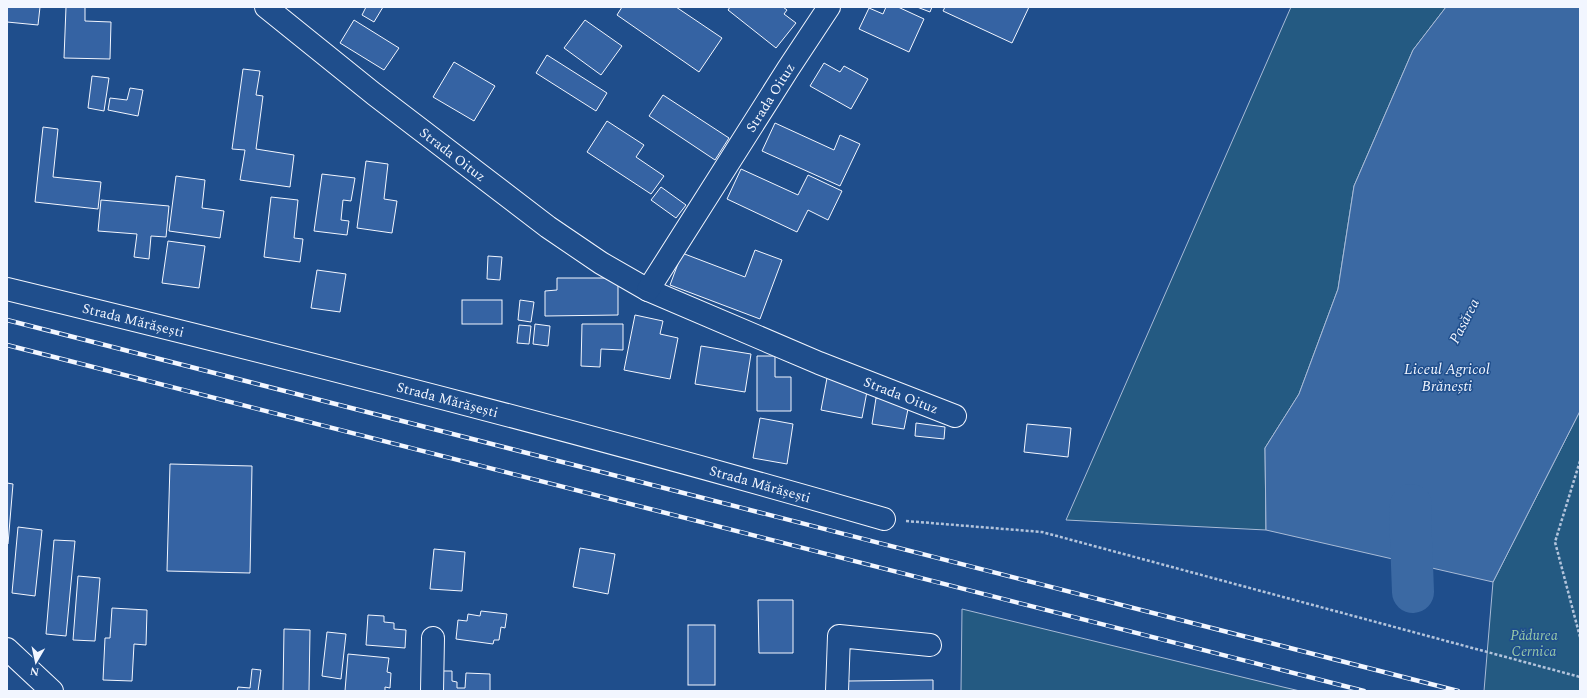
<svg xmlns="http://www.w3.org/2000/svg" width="1587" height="698" font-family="Spectral,serif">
  <rect width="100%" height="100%" fill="#1f4e8c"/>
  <!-- green -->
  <g fill="#245a82" stroke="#a8bbd7">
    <path d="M1291,7h155l-33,43 -59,136 -16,103 -39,105 -34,54 1,82 -200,-10z"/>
    <path d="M1580,411v280h-96l9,-109z"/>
    <path d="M962,609l321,78 17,4h-339z"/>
  </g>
  <!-- water -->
  <path fill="#3b69a3" stroke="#a8bbd7" d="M1446,7h134v404l-87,171 -227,-52 -1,-82 34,-54 39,-105 16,-103 59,-136z"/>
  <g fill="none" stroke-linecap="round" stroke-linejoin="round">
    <!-- river -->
    <path stroke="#3b69a3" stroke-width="42" d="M1411,505l-1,6 3,81"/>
  </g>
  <!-- building -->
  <g fill="#3563a3" stroke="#f2f6ff">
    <path d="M7,7h33l-2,18 -31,-3z"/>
    <path d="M66,7h19v14l26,1 -1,37 -46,-1z"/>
    <path d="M366,7h17l-9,15 -12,-7z"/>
    <path d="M622,7h54l46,31 -23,34 -82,-57z"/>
    <path d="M730,7h53l4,3 -3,4 12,9 -20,25 -48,-38z"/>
    <path d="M886,7h12l26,12 -15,33 -50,-23 10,-21 14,6z"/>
    <path d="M917,7h15l-2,5z"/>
    <path d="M945,7h84l-17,36 -69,-32z"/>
    <path d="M354,20l45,28 -15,22 -44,-27z"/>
    <path d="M585,20l37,26 -21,29 -37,-27z"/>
    <path d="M547,55l60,38 -11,18 -60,-38z"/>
    <path d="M454,62l41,24 -21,35 -41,-24z"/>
    <path d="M824,63l16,9 4,-6 24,13 -17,30 -41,-23z"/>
    <path d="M243,69l17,2 -4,24 7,1 -7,53 38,6 -4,32 -50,-7 5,-30 -13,-1z"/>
    <path d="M92,76l17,2 -5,33 -16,-3z"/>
    <path d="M130,88l13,2 -5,26 -30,-6 2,-12 17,2z"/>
    <path d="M663,95l66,43 -14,22 -66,-44z"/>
    <path d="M607,121l37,24 -8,12 28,19 -13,18 -64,-42z"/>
    <path d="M775,123l59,27 6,-15 20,9 -20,42 -78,-35z"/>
    <path d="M43,127l15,2 -5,48 48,5 -3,27 -63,-7z"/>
    <path d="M366,161l22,3 -4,35 13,2 -5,32 -35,-5z"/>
    <path d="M741,169l57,26 10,-20 34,16 -14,29 -20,-10 -11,22 -70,-33z"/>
    <path d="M322,174l33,4 -4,23 -8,-1 -2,20 8,1 -2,14 -33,-4z"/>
    <path d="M176,176l29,4 -3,28 22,3 -4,27 -51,-7z"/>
    <path d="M661,187l25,18 -10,13 -25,-18z"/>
    <path d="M271,197l27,3 -4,38 9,1 -3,23 -36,-5z"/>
    <path d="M101,200l68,6 -3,31 -15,-1 -2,23 -15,-2 3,-23 -39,-3z"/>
    <path d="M168,241l37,5 -6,42 -37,-5z"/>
    <path d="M755,250l27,10 -22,59 -90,-34 12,-32 63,24z"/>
    <path d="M488,256l14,1 -2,23 -13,-1z"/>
    <path d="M317,270l29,4 -6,38 -29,-4z"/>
    <path d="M557,278h61v37l-73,1v-25l12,-1z"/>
    <rect x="462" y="300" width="40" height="24"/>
    <path d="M520,300l14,2 -3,20 -13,-2z"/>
    <path d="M635,315l28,6 -3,13 18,4 -8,41 -46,-9z"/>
    <path d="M535,324l15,2 -2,20 -15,-2z"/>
    <path d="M582,324h41v26l-22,-1 -1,18 -19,-1z"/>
    <path d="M519,325l12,1 -2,18 -12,-1z"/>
    <path d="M701,346l50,8 -6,38 -50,-8z"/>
    <path d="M757,356h18v21h16v34h-34z"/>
    <path d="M827,378l41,8 -6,32 -41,-8z"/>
    <path d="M876,398l33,6 -5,25 -32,-5z"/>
    <path d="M760,418l33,6 -6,40 -34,-6z"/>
    <path d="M916,423l29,4 -1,12 -29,-3z"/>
    <path d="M1027,424l44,4 -3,29 -44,-5z"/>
    <path d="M170,464l82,2 -2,107 -83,-2z"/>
    <path d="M7,483l6,1 -5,60h-1z"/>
    <path d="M18,527l24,3 -7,66 -23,-3z"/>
    <path d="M54,540l21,1 -9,95 -20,-2z"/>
    <path d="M580,548l35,6 -7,40 -35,-7z"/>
    <path d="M434,549l31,3 -3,39 -32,-2z"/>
    <path d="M78,576l22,2 -5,63 -22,-1z"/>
    <path d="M758,600h35v53h-34z"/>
    <path d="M112,608l35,2 -1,35 -12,-1 -2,37 -29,-1 2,-42h5z"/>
    <path d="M481,611l26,3 -2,14 -4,-1 -2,13h-5l-1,4 -37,-5 2,-19 9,1 1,-7 12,2z"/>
    <path d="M368,615l16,1v6l10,1v6l12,1 -1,18 -39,-3z"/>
    <rect x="688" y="625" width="27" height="60"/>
    <path d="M284,629l26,1 -1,61h-26z"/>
    <path d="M327,632l19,2 -5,45 -19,-3z"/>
    <path d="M348,654l41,4 -2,14 4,1 -1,15 -5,-1v4h-40z"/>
    <path d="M252,669l9,1 -3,21h-21l1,-4 12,1z"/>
    <path d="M441,671h11v10l5,1v6h8l1,-15 24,1v17h-50z"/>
    <path d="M933,680v11h-85v-10z"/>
  </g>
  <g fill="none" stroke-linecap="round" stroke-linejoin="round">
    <defs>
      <g id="minor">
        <path id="s1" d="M266,7l108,87 174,133 53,36 47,27 171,73 136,53"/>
        <path id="s2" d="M7,289c294,71 587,146 877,230"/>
        <path id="s3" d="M648,290l140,-221 41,-62"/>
        <path d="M432,691l1,-53"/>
        <path d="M837,691l2,-55 91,9"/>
      </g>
      <path id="major" d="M7,649l45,42"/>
    </defs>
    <!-- minor casing -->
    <use href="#minor" stroke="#f2f6ff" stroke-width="24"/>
    <!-- major casing -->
    <use href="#major" stroke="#f2f6ff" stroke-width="24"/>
    <!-- path -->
    <g stroke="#b3c4dc" stroke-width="2.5" stroke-dasharray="3 2" stroke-linecap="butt">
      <path d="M1580,461l-25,81 25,95"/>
      <path d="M906,521l136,11 538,145"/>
    </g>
    <!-- minor -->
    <use href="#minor" stroke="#1f4e8c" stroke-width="22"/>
    <!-- major -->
    <use href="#major" stroke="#1f4e8c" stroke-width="22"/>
    <defs>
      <g id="rail">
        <path d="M7,320l1451,371"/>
        <path d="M7,345l1357,346"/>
      </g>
    </defs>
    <!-- rail casing -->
    <use href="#rail" stroke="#f2f6ff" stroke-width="4.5"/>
    <!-- rail -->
    <use href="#rail" stroke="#1f4e8c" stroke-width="3" stroke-dasharray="9" stroke-linecap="butt"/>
  </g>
  <g text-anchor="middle" stroke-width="3" stroke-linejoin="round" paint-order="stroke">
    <!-- street labels -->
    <g font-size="14" fill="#f2f6ff" stroke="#1f4e8c">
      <text dy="5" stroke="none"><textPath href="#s3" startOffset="228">Strada Oituz</textPath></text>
      <text dy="5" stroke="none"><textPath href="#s1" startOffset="238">Strada Oituz</textPath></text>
      <text dy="5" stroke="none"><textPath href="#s2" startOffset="130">Strada Mărășești</textPath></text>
      <text dy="5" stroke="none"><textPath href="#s1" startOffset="750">Strada Oituz</textPath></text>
      <text dy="5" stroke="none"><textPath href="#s2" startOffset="454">Strada Mărășești</textPath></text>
      <text dy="5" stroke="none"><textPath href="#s2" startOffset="778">Strada Mărășești</textPath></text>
    </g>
    <!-- park labels -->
    <g font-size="14" font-style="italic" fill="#97c8a6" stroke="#1f4e8c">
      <text x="1534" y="640">Pădurea<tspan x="1534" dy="16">Cernica</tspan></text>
    </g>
    <!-- water labels -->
    <g font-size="15" font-style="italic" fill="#f2f6ff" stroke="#1f4e8c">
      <text transform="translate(1464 321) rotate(-63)" y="5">Pasărea</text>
      <text x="1447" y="374">Liceul Agricol<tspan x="1447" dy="17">Brănești</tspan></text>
    </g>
  </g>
  <!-- border -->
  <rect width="1587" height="698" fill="none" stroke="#f2f6ff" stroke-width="16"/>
  <!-- north arrow -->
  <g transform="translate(36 662) rotate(189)" stroke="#1f4e8c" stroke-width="3" paint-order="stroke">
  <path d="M0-3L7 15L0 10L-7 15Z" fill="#f2f6ff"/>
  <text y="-6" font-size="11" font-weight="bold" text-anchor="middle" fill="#f2f6ff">N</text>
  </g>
</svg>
